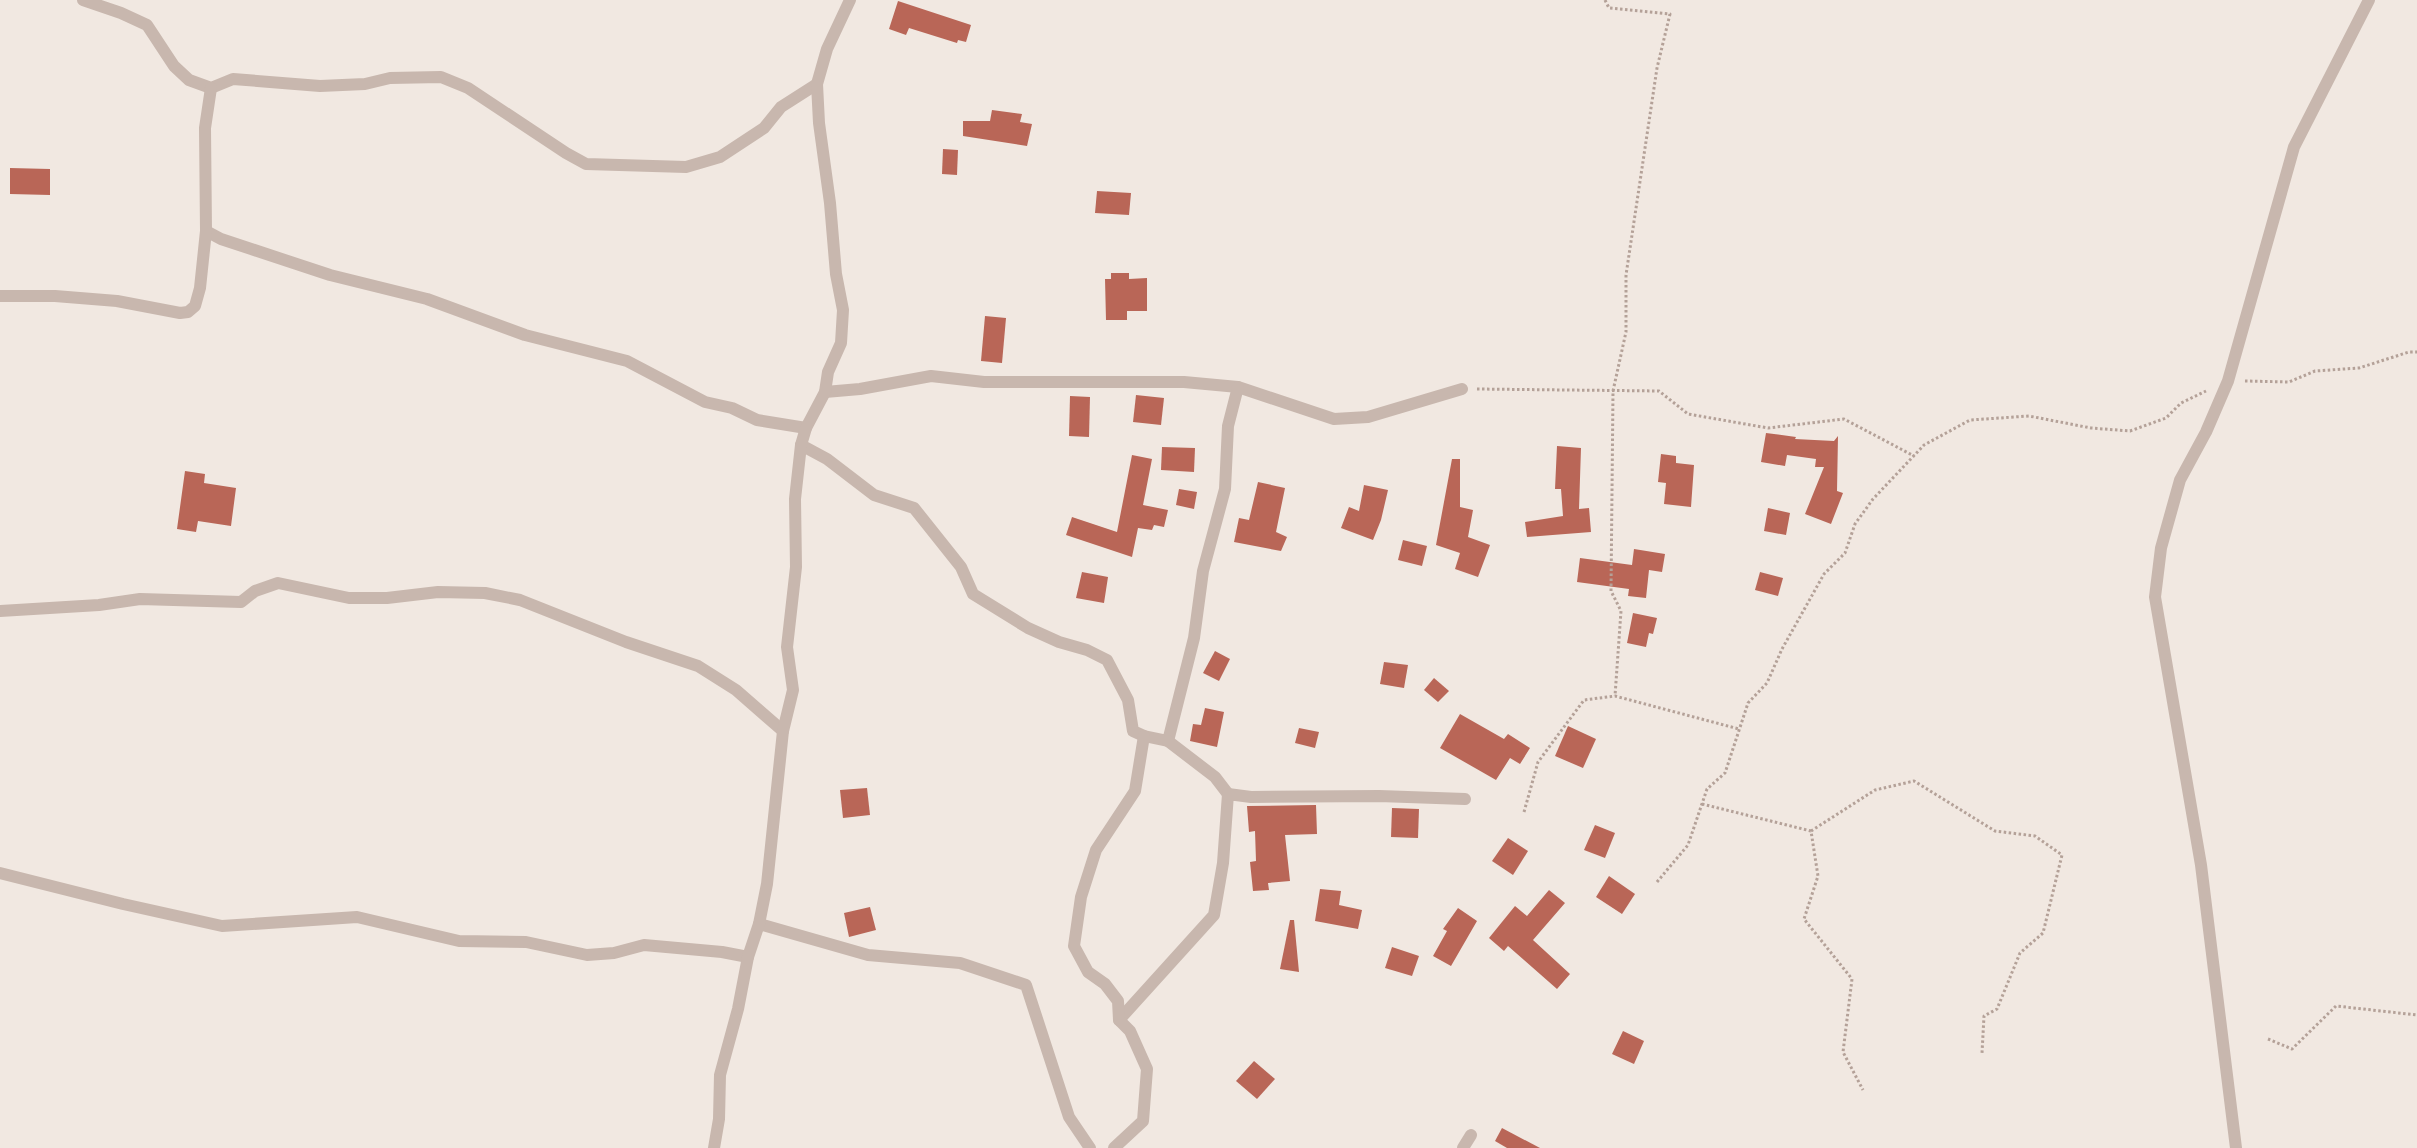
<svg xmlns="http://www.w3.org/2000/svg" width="2417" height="1148" font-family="'Exo 2',sans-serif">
  <rect width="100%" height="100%" fill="#f1e8e1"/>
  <!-- building -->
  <g fill="#b96657">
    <path d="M898,1l73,24 -5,17 -8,-2 -1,3 -48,-15 -3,7 -17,-6z"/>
    <path d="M992,110l30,4 -2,8 12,2 -5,22 -64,-10v-15h27z"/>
    <path d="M943,149l15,1 -1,25 -15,-1z"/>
    <path d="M10,168l40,1v26l-40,-1z"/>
    <path d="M1097,191l34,2 -2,22 -34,-2z"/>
    <path d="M1111,273h18v6l18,-1v33h-20v9h-21l-1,-41h6z"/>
    <path d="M985,316l21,2 -4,45 -21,-2z"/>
    <path d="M1136,395l28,3 -3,27 -28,-3z"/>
    <path d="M1070,396l20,1 -1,40 -20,-1z"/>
    <path d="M1766,433l30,4 -1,2 39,2 4,-5 -1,55 6,2 -12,31 -26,-10 19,-47h-9l1,-8 -29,-4 -2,11 -24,-4z"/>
    <path d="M1557,446l24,2 -2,61 10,-1 2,24 -64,5 -2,-15 38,-6 -2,-27h-6z"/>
    <path d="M1162,447l33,1 -1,24 -33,-2z"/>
    <path d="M1661,454l15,2v7l18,2 -3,42 -27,-3 2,-21 -8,-1z"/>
    <path d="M1132,455l20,4 -9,46 25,5 -4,17 -10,-2 -2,5 -14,-2 -6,29 -66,-22 6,-18 45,15z"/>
    <path d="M1452,459h8v48l13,3 -5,27 22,8 -12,32 -23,-8 5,-16 -24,-8z"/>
    <path d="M185,471l20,3 -1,9 32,5 -5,38 -33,-5 -2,11 -19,-3z"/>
    <path d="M1258,482l27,6 -9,44 11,5 -6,14 -47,-9 5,-24 10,2z"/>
    <path d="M1364,485l24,5 -7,30 -8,20 -32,-12 8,-21 10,4z"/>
    <path d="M1179,489l18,3 -3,17 -18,-4z"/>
    <path d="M1768,508l22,5 -4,22 -22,-4z"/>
    <path d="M1403,540l24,6 -5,20 -24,-6z"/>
    <path d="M1634,549l31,5 -3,18 -13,-2 -3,28 -18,-2 1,-7 -52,-7 3,-24 52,7z"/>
    <path d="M1082,572l26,5 -4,26 -28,-5z"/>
    <path d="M1760,572l23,6 -5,18 -23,-6z"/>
    <path d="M1633,613l24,5 -4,16 -4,-1 -3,14 -19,-4z"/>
    <path d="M1215,651l15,8 -11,22 -16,-8z"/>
    <path d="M1384,662l24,3 -4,23 -24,-4z"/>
    <path d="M1434,678l15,13 -11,11 -14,-12z"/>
    <path d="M1205,708l19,4 -7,35 -27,-6 3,-17 8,1z"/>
    <path d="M1460,714l44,25 4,-5 22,14 -10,16 -10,-6 -14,22 -56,-32z"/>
    <path d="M1568,726l28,13 -13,29 -28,-12z"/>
    <path d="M1299,728l20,4 -4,16 -20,-5z"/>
    <path d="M867,788l3,27 -27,3 -3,-28z"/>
    <path d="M1316,805l1,29 -32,1 5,46 -22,2 1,7 -16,1 -3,-29 6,-1 -1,-30 -6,1 -2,-26z"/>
    <path d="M1392,808l27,1 -1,29 -27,-1z"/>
    <path d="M1595,825l20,8 -10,25 -21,-8z"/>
    <path d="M1508,838l20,13 -15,24 -21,-14z"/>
    <path d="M1609,876l26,18 -13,20 -26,-17z"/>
    <path d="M1320,889l21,2 -2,14 23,5 -4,19 -43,-8z"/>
    <path d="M1549,890l16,13 -32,37 37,34 -13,15 -49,-43 -4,5 -15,-13 26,-32 12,10z"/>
    <path d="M870,907l6,23 -27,7 -5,-24z"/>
    <path d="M1458,908l19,13 -26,45 -18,-10 14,-25 -4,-2z"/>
    <path d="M1290,920h4l5,52 -19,-3z"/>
    <path d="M1392,947l27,9 -7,20 -27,-8z"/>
    <path d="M1623,1031l21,10 -10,23 -22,-10z"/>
    <path d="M1254,1061l21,18 -18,20 -21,-18z"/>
    <path d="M1502,1128l38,20h-33l-12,-7z"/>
  </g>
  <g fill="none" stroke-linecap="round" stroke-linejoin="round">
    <!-- path -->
    <g stroke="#b4a198" stroke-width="3" stroke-dasharray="2.5 2.5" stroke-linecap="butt">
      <path d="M1605,0l4,8 61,6 -13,54 -31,207v57l-13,59 -2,200 10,20 -6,85"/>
      <path d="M2245,381l44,1 26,-11 44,-3 50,-16h8"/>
      <path d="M1477,389l182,2 29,23 80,14 76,-9 70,37"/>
      <path d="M1702,804l109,27 7,45 -14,43 48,60 -9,73 20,38"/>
      <path d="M1524,812l14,-50 46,-62 31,-4 124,33"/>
      <path d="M1811,831l64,-41 39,-9 81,50 40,5 27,19 -19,78 -23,20 -23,56 -13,7 -2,37"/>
      <path d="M1657,882l31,-37 19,-56 18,-16 23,-70 19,-20 15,-34 42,-75 21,-21 10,-29 18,-25 51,-54 46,-25 59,-4 62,12 39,3 36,-13 15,-15 25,-12"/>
      <path d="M2268,1039l24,10 44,-43 81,9"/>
    </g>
    <!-- minor -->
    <g stroke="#c8b7ae" stroke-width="12">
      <path d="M83,0l38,13 26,12 27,41 15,14 22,8 22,-9 87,7 45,-2 25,-6 51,-1 27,11 98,65 20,11 100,3 34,-10 44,-29 17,-21 36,-23"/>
      <path d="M206,231l15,8 109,36 97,24 98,36 102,26 78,41 27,6 25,12 49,8"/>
      <path d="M0,296h55l62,5 63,12 8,-1 7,-6 5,-18 6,-57 -1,-103 6,-40"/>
      <path d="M825,392l35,-3 71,-13 53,6h200l54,5 96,32 34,-2 94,-28"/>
      <path d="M801,445l26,14 47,36 40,13 47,59 12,27 55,34 31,14 28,8 20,10 21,40 5,31 11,5 24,5 26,-103 9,-67 22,-82 3,-63 10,-39"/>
      <path d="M0,611l99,-6 41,-6 101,3 14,-11 23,-8 71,15h38l51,-6 47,1 35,7 106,42 72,24 38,24 47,41"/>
      <path d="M1168,741l47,36 13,17"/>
      <path d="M0,873l123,31 99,22 135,-9 102,24 67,1 61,13 27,-2 30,-8 78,7 26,5"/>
      <path d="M759,924l109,31 92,8 66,22 43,132 21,31"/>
      <path d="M1119,1020l95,-105 9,-52 5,-69 23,3 128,-1 86,3"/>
      <path d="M714,1148l5,-29 1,-44 18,-66 10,-52 11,-33 8,-40 16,-153 10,-41 -6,-43 9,-80 -1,-68 6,-54 5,-17 19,-36 3,-20 13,-29 2,-33 -7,-36 -6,-71 -11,-80 -2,-39 10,-35 23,-49"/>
      <path d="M1114,1148l29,-27 4,-52 -17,-38 -11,-11 -1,-19 -13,-17 -17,-12 -14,-26 7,-49 15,-47 39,-59 9,-55"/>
      <path d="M1463,1148l8,-13"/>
      <path d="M2236,1148l-35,-283 -46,-268 6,-49 19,-68 26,-48 22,-51 66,-234 75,-147"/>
    </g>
  </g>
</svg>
